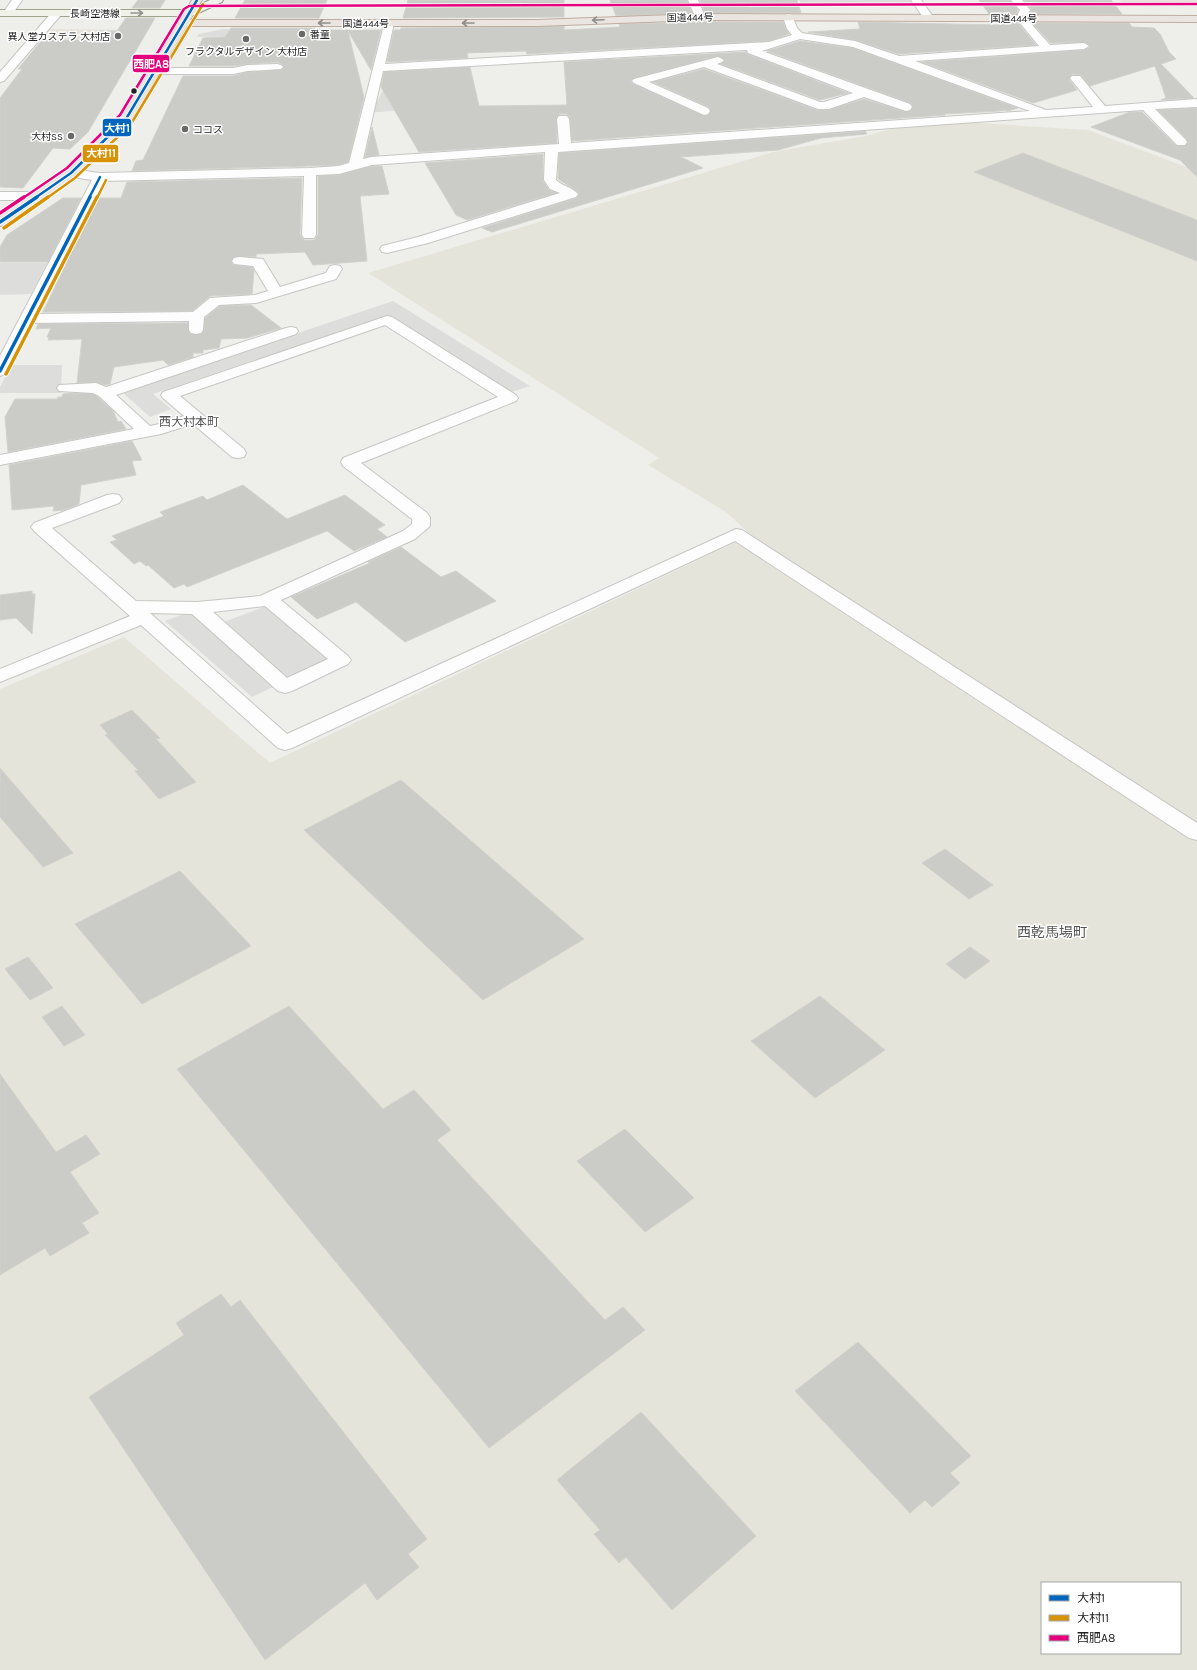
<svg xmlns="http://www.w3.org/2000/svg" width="1197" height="1670" font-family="Karla,'Noto Sans JP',sans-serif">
  <rect width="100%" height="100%" fill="#eeefeb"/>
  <!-- commercial -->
  <g fill="#e7e3da">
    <path d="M1119,0h78v5l-71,-1z"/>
    <path d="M44,29l93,1 3,9h-103z"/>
  </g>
  <!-- military -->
  <path fill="#e5e4da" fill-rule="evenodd" d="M962,122l126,8 109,41v1499h-1197v-981l124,-52 146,126 481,-228 -25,-23 -78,-47 11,-7 -291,-185 405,-121 93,-16 25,-7zM1042,1583h138v70h-138z"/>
  <!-- parking -->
  <g fill="#dddedc">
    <path d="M799,0h113l3,4 -114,1z"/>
    <path d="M223,29h41l-14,7 -53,1 2,-3z"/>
    <path d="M383,90l42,18 -57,5 9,-11z"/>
    <path d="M0,263h47l-16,31 -31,1z"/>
    <path d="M393,301l137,85 -19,6 -123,-77 -235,79 18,15 -21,8 -28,-25z"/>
    <path d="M12,365h50l-1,28h-61v-6z"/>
    <path d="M269,605l65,53 -82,39 -87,-76 21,-8 35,10z"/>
  </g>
  <!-- building -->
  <g fill="#cbccc8" stroke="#d1d2cc">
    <path d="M138,0h27l-5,8h-28z"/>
    <path d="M245,0h82l-8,18h-84z"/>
    <path d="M408,0h156v17l-161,1z"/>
    <path d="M610,0h77l5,13 -76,3z"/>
    <path d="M700,0h97l4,13h-96z"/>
    <path d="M979,0h31l8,10 -2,4h-27z"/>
    <path d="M1024,0h87l11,14h-92l1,-5z"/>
    <path d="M126,18h29l-67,114 -18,17 -17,-1 -30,40 -23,-1v-89l22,-29h-4l24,-29h50l6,-9h19z"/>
    <path d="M700,22h83l3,7 3,5 -20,7 -242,13 -1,-3 -59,2 1,5 -81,4 7,-32h6l1,-2 163,-2v4l56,-3 -1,-3z"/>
    <path d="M858,22l140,3 -2,-2h22l18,22 -137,9 -44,-14 -47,-8 52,-3z"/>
    <path d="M1032,23h97l3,4 22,1 6,6 9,18 7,7 -15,5 33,34 -33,2 5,-2 -11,-32 -65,20 -9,-11 -9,-1 -3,5 8,11 -44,13 -111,-41 162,-12 6,-3 -6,-5 -33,1z"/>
    <path d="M231,28h84l-1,2h67l-10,40 -23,-39 16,66 -16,65 -10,3 -28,1 -178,5 4,-10 7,-1 40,-84h50l15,-4 33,-2 3,-2 -2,-4 -5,-2 -29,2 -15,2h-44l14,-28 22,-1z"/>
    <path d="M800,41l53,7 165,60 -10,3 -3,-1 -5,1 -57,3 2,1 -373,26 -2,-23 -3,-4h-8l-3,5 1,24 -138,9 -38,-65 3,-15 86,-5 9,39 88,-1 -3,-43 182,-10 1,2 101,39 -28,7 -99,-36 4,-4 -7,-4 -84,22 -4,3 3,3 71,32 4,-1 3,-3 -2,-5 -56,-25 51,-13 113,41h12l35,-11 42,13 4,-1 3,-3 -2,-5 -144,-52z"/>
    <path d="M1197,108v69l-17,-17 -89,-33 39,-15h12l34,34h9l3,-3 -2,-5 -28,-28z"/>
    <path d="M372,127l7,28 -14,2z"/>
    <path d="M865,131l2,3 -46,4 -43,12 -97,7 22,11 -211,64 -10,-4 95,-30 2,-4 -2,-3 -19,-12 1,-26z"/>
    <path d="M1023,153l174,67v41l-223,-89z"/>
    <path d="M543,154v27l6,9 7,3 -89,27 -11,-5 -31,-52z"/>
    <path d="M372,166h10l7,28 -29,2 7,65 -54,4 -8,-13 -49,2v3l-17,-1 -5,1 -3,3 2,5 19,2 2,4 -2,23 -42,2 -18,15 -149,1 24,-50h-2l33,-64h23l6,-16 175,-4 -2,57 4,5h10l4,-5v-59l21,-1z"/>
    <path d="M63,198h18l-33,64h-48v-15l7,-12z"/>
    <path d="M251,305l30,23 -34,10 -26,1 -2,9 -16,2v3h-10v4l-25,8 -5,-5 -49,7 -4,17 -4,1 -10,-3 -19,1 5,-44 -34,1 1,-3h-2l4,-9 -15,1 2,-5 150,-1v7l2,4 6,1 5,-1 3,-3 1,-13 15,-12z"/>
    <path d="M75,393l18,1 5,3 15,14 5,11 3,-1 5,8 -118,23 -3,-35 10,-18h42l1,-2h4l1,-3z"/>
    <path d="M132,441l10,19 -10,1 4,14 -55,10 -2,19 -15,6 -11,1 1,-5 -42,4 -3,-45z"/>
    <path d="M243,485l44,34 58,-24 40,30 -8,4 10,8 -33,14 -27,-20 -140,56 -3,-3 -10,4 -26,-23 -2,1 -6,-5 -6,3 -24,-22 7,-2 -5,-4 52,-20 -4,-4 43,-16 4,4z"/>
    <path d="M401,547l40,30 15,-6 40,30 -91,41 -49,-40 -39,17 -26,-22 79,-34 -2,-1z"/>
    <path d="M32,591v3h3l-3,40 -16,-16 -16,2v-25z"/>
    <path d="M132,710l28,28 -4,1 40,43 -37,17 -24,-28 3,-1 -33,-35 3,-1 -8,-9z"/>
    <path d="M0,768l73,85 -30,14 -43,-50z"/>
    <path d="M401,780l183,159 -101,61 -179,-170z"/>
    <path d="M945,849l48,36 -24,14 -47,-36z"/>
    <path d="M180,871l71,75 -109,58 -67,-80z"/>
    <path d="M970,947l20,14 -25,18 -19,-15z"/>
    <path d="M28,957l25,31 -23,12 -25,-31z"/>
    <path d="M820,996l65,54 -70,48 -64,-57z"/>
    <path d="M62,1006l23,29 -21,11 -22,-29z"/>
    <path d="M289,1006l94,103 31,-19 37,40 -14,10 168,180 18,-13 22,23 -156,118 -312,-379z"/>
    <path d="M0,1074l56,78 30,-17 14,19 -30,18 29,41 -17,10 7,10 -39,23 -5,-8 -45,27z"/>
    <path d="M625,1129l69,69 -49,34 -68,-71z"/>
    <path d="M221,1294l10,13 9,-7 187,239 -19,15 11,13 -42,33 -12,-17 -100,77 -176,-263 95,-62 -8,-12z"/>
    <path d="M858,1342l113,114 -21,17 10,10 -28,24 -7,-7 -15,13 -115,-122z"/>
    <path d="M641,1412l115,124 -84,74 -46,-53 -7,6 -25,-29 6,-4 -43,-50z"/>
  </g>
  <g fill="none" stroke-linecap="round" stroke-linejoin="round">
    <defs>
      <g id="street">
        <path d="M12,0h10l-10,15h-8l-1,-2z"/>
        <path d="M688,0h10l7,17 -1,2h-8z"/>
        <path d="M911,0h10l13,18 -1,2h-8z"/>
        <path d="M1011,0h11l8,10 -4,8 24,27 34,-2 5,3 -5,3 -169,12 131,49 47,-3 -23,-29 2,-2h8l25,30 92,-7v8l-42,2 30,30 2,3 -2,3h-8l-34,-35 -585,42 -2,28c6,6 16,7 22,14l-2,3 -148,46 -41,10 -5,-1 -2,-3 2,-3 36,-9 142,-44 -10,-4 -6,-9 1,-28 -173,13 -33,9 -23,1v60l-2,3h-10l-2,-3 2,-59 -199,5 -68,133 156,-2 17,-14 45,-3 13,-4 -15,-25 -19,-2 -2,-3 2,-3 5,-1 24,2 17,28 46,-14 4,-7 5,-1 5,1 2,3 -6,10 -80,24 -37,2 -15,12 -1,13 -2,3 -5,1 -5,-1 -2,-3v-9l-157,2 -24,48 -3,3 -5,2v-20l92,-176 -26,-4 -1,-3 1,-3 5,-1 29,4 210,-5 28,-2 11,-3 36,-142h8l1,2 -9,41 384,-22 23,-7 -5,-6 -4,-12 5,-3 4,1 5,13 5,5 53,8 44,15 140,-10 -23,-28 4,-8zM800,39l53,8 177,64 -459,32 -2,-24 -2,-3h-8l-2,3 2,25 -188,13 -8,2 20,-88 364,-21 1,3 105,40 -29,9h-4l-103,-38 5,-2 2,-2 -6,-3 -84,22 -2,2 2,2 70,32 4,-1 2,-3 -2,-3 -59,-26 55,-15 114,42h11l35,-12 42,14 4,-1 2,-3 -2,-3 -148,-53z"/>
        <path d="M57,10l4,1 1,2 -1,2 -57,66 -4,1v-10l53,-61z"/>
        <path d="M277,64l4,1 2,2 -2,2 -33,2 -15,3h-78l-4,-1 -2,-2 2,-2 4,-1h78l15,-3z"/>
        <path d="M0,192h39l5,1 2,3 -2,3 -5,1h-39z"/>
        <path d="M387,316l5,1 124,78 2,3 -2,3 -155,62 66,50 3,4v9l-15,13 -134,61 67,56 3,4 -3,4 -56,27 -7,2 -7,-2 -86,-77 -42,-1 137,121 449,-205 6,1 455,293v17l-8,-2 -454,-297 -443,207 -7,2 -7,-2 -137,-123 -141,57v-13l130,-53 -96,-85 -3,-4 3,-4 73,-28 6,-1 6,1 3,4 -3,4 -67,25 84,73 61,1 63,-6 143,-65 9,-7v-5l-69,-53 -2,-4 2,-4 155,-61 -113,-72 -205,71 64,53 2,4 -2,4 -6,1 -6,-1 -39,-33 -32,10 -161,31v-10l134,-26 -35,-33 -6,-3 -34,-2 -2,-3 2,-3 37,-2 10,4 180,-59 5,-1 5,1 2,3 -2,3 -180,61 34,31 9,-2 25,-8 -21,-18 -2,-3 2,-3zM265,606l63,53 -41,19 -74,-66z"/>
      </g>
      <path id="secondary" d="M210,0h13l-1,2 -28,13 -4,1 -5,-3 1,-2z"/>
      <path id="primary" d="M0,10h190l5,3 -5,3h-190z"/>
      <path id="highway" d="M192,0h10l-12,20h347l163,-6 497,2v6l-497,-2 -163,6h-350l-57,96 -54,54 -71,49 -5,1v-10l66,-46 55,-53z"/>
    </defs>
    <!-- street casing -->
    <use href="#street" stroke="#c6c6c4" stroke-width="2"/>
    <!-- secondary casing -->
    <use href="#secondary" stroke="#8a9984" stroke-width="2"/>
    <!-- primary casing -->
    <use href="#primary" stroke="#9da489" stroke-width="2"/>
    <!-- highway casing -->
    <use href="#highway" stroke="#c1aca2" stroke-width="2"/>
    <!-- street -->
    <use href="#street" fill="#fcfdfc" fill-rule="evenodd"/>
    <!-- secondary -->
    <use href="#secondary" fill="#f0f3ed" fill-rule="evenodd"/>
    <!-- primary -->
    <use href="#primary" fill="#f0f1e8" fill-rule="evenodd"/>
    <!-- highway -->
    <use href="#highway" fill="#eae5e1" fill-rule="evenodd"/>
    <defs>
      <g id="bus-1-far1">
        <path d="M35,198l36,-25 55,-54 71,-119"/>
        <path d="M89,198l11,-21"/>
      </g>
      <g id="bus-1">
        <path d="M0,222l37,-25"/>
        <path d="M0,371l90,-174"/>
      </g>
      <g id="bus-2-far1">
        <path d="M47,198l28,-20 56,-54 72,-120"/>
        <path d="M97,198l9,-18"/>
      </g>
      <g id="bus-2">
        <path d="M4,228l44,-31"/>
        <path d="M6,374l91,-177"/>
      </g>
      <path id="bus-3-far1" d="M23,198l44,-30 53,-53 64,-106 5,-3 1008,-2"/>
      <path id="bus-3" d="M0,213l24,-16"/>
    </defs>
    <!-- bus-1-far1 casing -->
    <use href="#bus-1-far1" stroke="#fff" stroke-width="4"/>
    <!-- bus-1 casing -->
    <use href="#bus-1" stroke="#fff" stroke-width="5.5"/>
    <!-- bus-2-far1 casing -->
    <use href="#bus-2-far1" stroke="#fff" stroke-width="4"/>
    <!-- bus-2 casing -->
    <use href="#bus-2" stroke="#fff" stroke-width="5.5"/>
    <!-- bus-3-far1 casing -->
    <use href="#bus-3-far1" stroke="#fff" stroke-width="4"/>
    <!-- bus-3 casing -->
    <use href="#bus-3" stroke="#fff" stroke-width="5.5"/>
    <!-- bus-1-far1 -->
    <use href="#bus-1-far1" stroke="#0065bd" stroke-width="2.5"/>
    <!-- bus-1 -->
    <use href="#bus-1" stroke="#0065bd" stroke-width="3.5"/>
    <!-- bus-2-far1 -->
    <use href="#bus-2-far1" stroke="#d79205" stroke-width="2.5"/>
    <!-- bus-2 -->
    <use href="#bus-2" stroke="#d79205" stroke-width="3.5"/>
    <!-- bus-3-far1 -->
    <use href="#bus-3-far1" stroke="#e5007d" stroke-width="2.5"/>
    <!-- bus-3 -->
    <use href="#bus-3" stroke="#e5007d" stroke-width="3.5"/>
  </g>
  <!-- one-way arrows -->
  <defs><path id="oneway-shaft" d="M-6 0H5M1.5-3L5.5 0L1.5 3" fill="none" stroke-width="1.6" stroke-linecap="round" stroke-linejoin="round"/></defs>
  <use stroke="#93938e" href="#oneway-shaft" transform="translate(137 13)"/>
  <g stroke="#908d8b">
    <use href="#oneway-shaft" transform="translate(598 20) rotate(178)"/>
    <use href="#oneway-shaft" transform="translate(324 23) rotate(180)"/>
    <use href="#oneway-shaft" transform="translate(468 23) rotate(180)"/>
  </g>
  <!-- markers -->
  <g fill="#696968" stroke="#fff" stroke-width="1.5">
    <circle cx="302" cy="34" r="4"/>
    <circle cx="118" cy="36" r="4"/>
    <circle cx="246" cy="39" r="4"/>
    <circle cx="185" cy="129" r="4"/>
    <circle cx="71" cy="136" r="4"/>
  </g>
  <circle fill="#212121" stroke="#fff" stroke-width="1.5" cx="134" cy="91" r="3.5"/>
  <g text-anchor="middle" stroke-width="3" stroke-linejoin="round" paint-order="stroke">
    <!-- far-street labels -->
    <g font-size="10" fill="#212121" stroke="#fff">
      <text x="95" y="17">長崎空港線</text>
      <text transform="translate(690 17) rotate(-1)" y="4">国道444号</text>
      <text x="1014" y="22">国道444号</text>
      <text x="366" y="27">国道444号</text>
    </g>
    <!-- far-poi labels -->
    <g font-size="10" fill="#212121" stroke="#fff" text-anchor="start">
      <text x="310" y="38">番童</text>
      <text x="110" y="40" text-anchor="end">異人堂カステラ 大村店</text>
      <text x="246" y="55" text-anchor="middle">フラクタルデザイン 大村店</text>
      <text x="193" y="133">ココス</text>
      <text x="63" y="140" text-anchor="end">大村SS</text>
    </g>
    <!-- far-quarter labels -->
    <g font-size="12" fill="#545454" stroke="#fff">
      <text x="189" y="426">西大村本町</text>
    </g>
    <!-- quarter labels -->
    <g font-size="14" fill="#545454" stroke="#fff">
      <text x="1052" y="937">西乾馬場町</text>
    </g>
  </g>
  <g stroke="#fff" stroke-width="1.5">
    <rect x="132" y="54" width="38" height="19" rx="4" fill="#e5007d"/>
    <rect x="102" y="118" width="30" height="19" rx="4" fill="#0065bd"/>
    <rect x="82" y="144" width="37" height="19" rx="4" fill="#d79205"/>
  </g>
  <g font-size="11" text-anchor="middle" font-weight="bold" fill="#fff">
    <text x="151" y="68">西肥A8</text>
    <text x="117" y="132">大村1</text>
    <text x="101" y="157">大村11</text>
  </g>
  <!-- legend -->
  <rect x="1041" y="1582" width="140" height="72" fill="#ffffff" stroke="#a6a6a6"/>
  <rect x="1049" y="1595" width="20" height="6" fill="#0065bd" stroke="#a6a6a6"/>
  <text x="1077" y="1602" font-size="12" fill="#212121">大村1</text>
  <rect x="1049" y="1615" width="20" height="6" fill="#d79205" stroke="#a6a6a6"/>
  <text x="1077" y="1622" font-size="12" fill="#212121">大村11</text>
  <rect x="1049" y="1635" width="20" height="6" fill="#e5007d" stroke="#a6a6a6"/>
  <text x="1077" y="1642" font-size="12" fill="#212121">西肥A8</text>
</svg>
